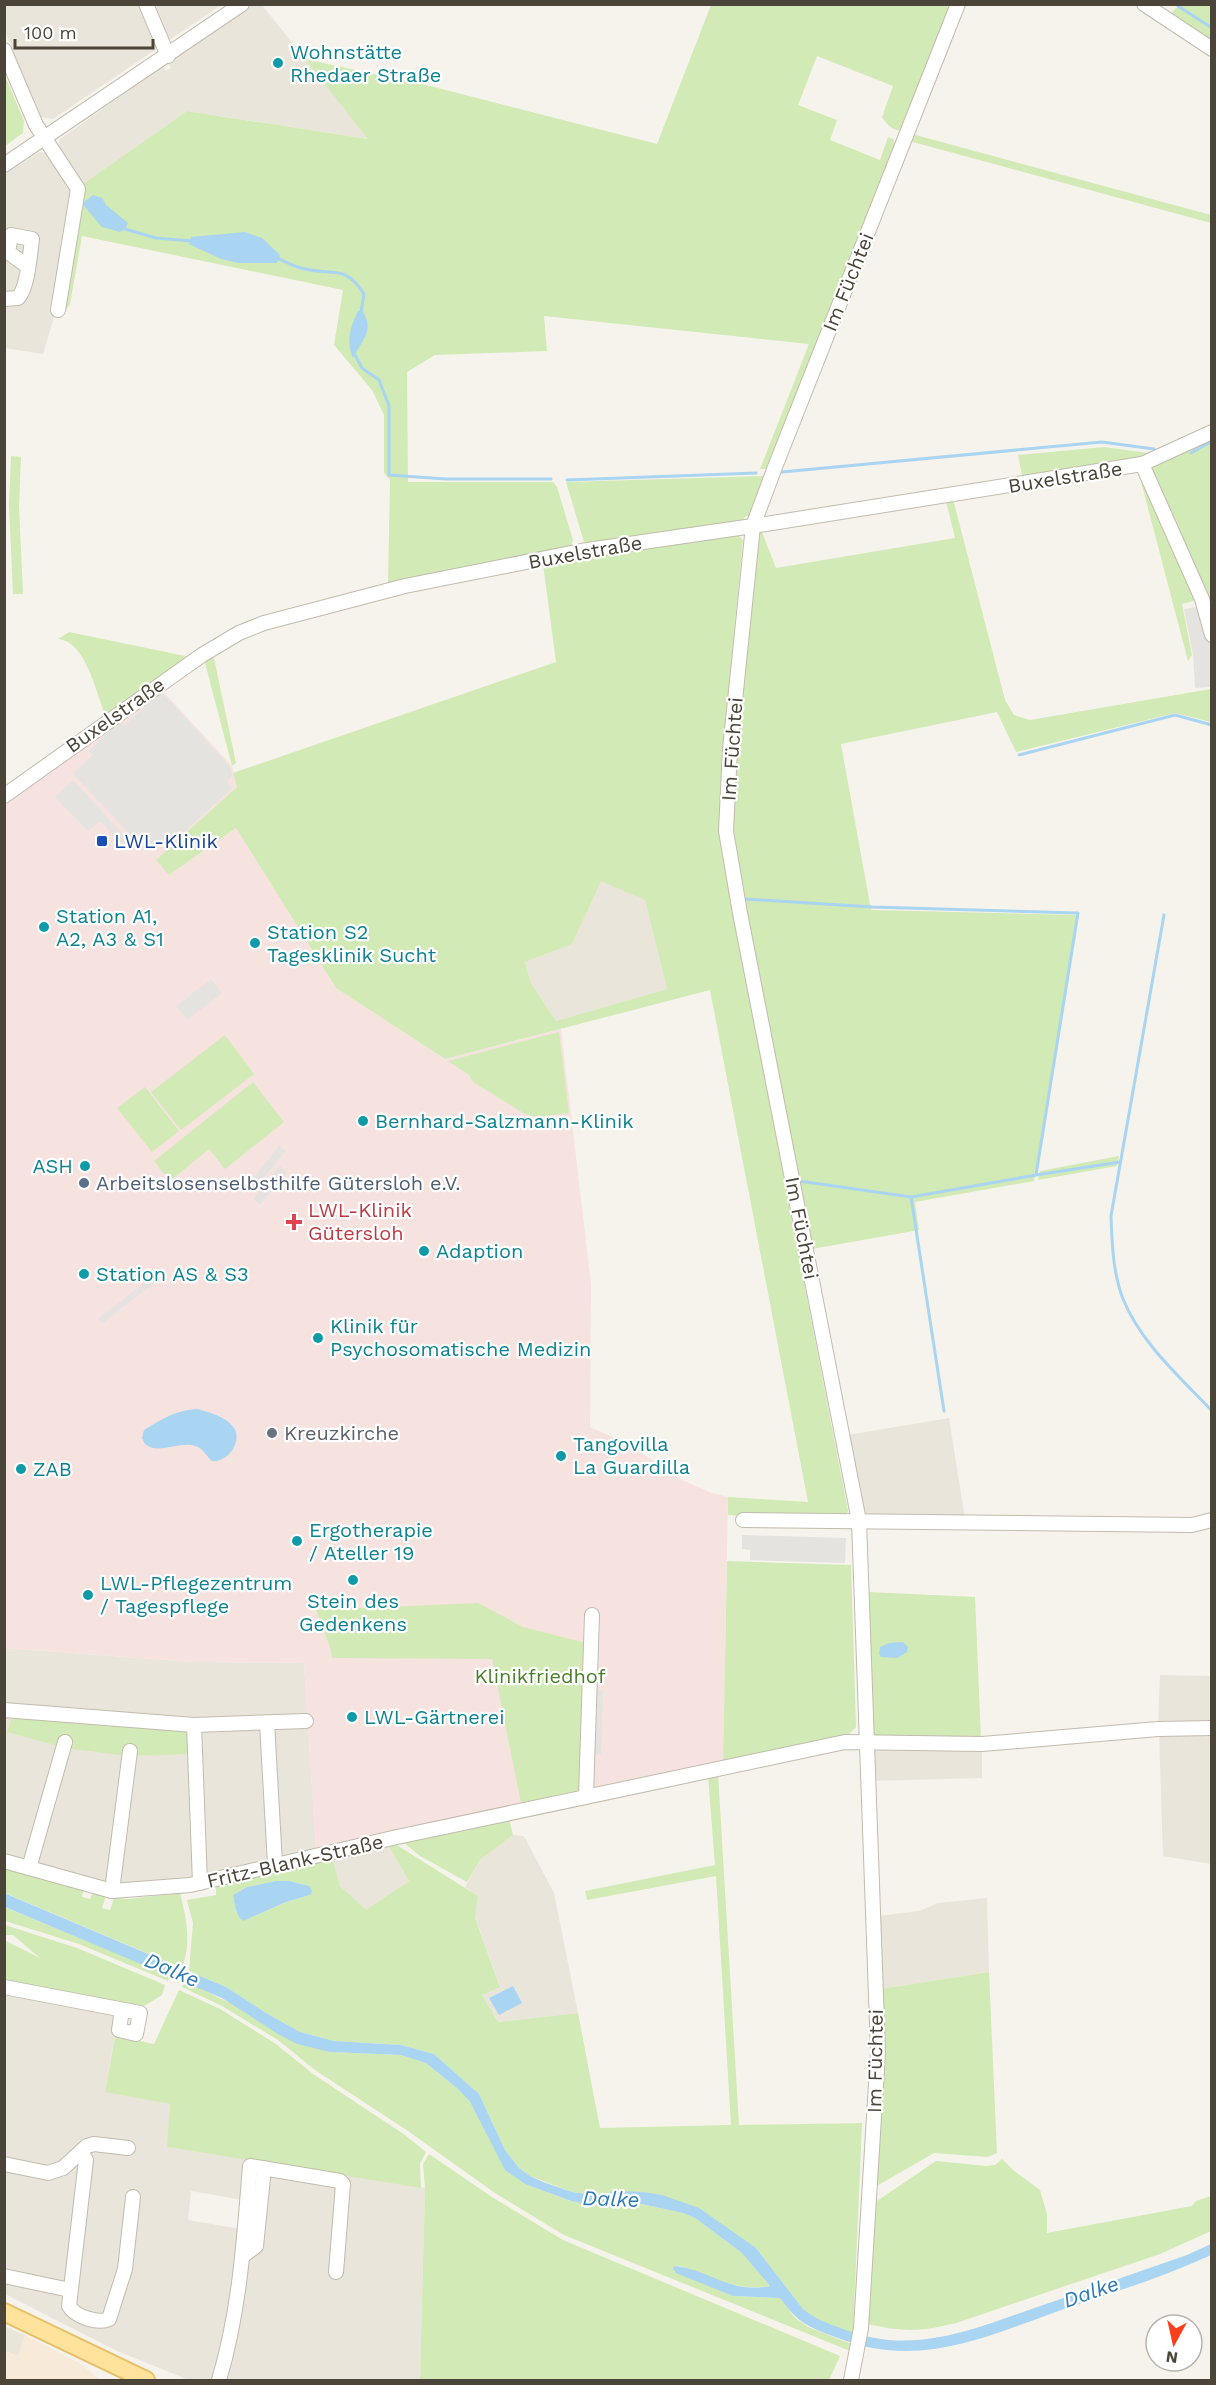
<svg xmlns="http://www.w3.org/2000/svg" width="1216" height="2385" font-family="'Work Sans',sans-serif">
  <rect width="100%" height="100%" fill="#f6f3ec"/>
  <!-- residential -->
  <g fill="#eae5da" fill-rule="evenodd">
    <path d="M253,4l9,1 107,134 -182,-28 -104,73 -24,-37v-7l104,-74 3,5 5,-3 -3,-6z"/>
    <path d="M4,5h217l-168,114 -13,-2 -8,-17 -27,-69z"/>
    <path d="M39,152l10,2 26,40 -18,113 -14,47 -38,-6 -1,-173z"/>
    <path d="M601,880l44,20 22,89 -111,32 -25,-38 -6,-21 47,-18z"/>
    <path d="M949,1418l16,101 -98,-3 -6,-6 -14,-75z"/>
    <path d="M4,1648l189,14 111,1 12,187 -123,28 -64,8 -22,-3 -102,-28z"/>
    <path d="M1160,1675l51,1v46l-53,2z"/>
    <path d="M1159,1733h52v131l-48,-8z"/>
    <path d="M872,1745l110,2v31l-109,3z"/>
    <path d="M513,1835l11,1 30,57 24,120 -80,9 -16,-27 18,-9 -25,-69 3,-21 -13,-9 15,-27z"/>
    <path d="M388,1845l21,36 -43,30 -26,-25 -8,-29z"/>
    <path d="M987,1898l2,74 -108,17 -3,-73 41,-5 19,-8z"/>
    <path d="M4,1983l116,22 -15,86 65,13 -2,43 257,41 -5,192h-231l-72,-29 -112,-57zM191,2191l52,9 -2,29 -53,-9z"/>
    <path d="M4,2326l21,9 -7,21 -13,-5z"/>
  </g>
  <!-- commercial -->
  <path fill="#f7ead8" d="M25,2335l56,29 19,16h-95v-29l13,5z"/>
  <!-- medical -->
  <path fill="#f6e3e0" d="M161,689l71,77 5,21 -80,73 12,15 67,-47 100,160 109,71 116,-30 30,255 -1,143 36,16 56,37 30,13 16,4 -5,264 -407,89 -12,-187 -111,-1 -188,-14 -1,-845z"/>
  <!-- green -->
  <g fill="#d2eab5" fill-rule="evenodd">
    <path d="M711,5h241l-48,126c-11,0 -17,-6 -22,-14l11,-31 -76,-30 -19,49 39,15 -7,20 50,20 8,-23 5,2 4,8 -128,322h-9l49,-125 -265,-28 3,35 -112,4 -28,17 1,110h145l4,5 16,53 -3,8 -182,37 2,-105 -6,-7v-58l-12,-25 -38,-45 9,-55 -261,-54 -12,68 -6,9 -1,-10 20,-119 104,-73 181,28 -63,-80 125,27 227,58z"/>
    <path d="M1179,5h32v38l-42,-28z"/>
    <path d="M5,76l19,45 -1,12 -18,13z"/>
    <path d="M912,134l299,81v8l-302,-82z"/>
    <path d="M1211,437v168l-4,-1 -60,-137z"/>
    <path d="M1104,447l51,7 -14,6 -118,20 -5,-25z"/>
    <path d="M11,456l10,1 -2,49 4,88h-10l-4,-89z"/>
    <path d="M1138,470l59,130 -15,4 10,51 -4,6z"/>
    <path d="M765,476l-13,40h-6l-5,6 -149,23 -8,-3 -18,-60z"/>
    <path d="M953,499l52,201 9,15 16,5 181,-31v33l-36,-9 -159,39 -19,-40 -156,32 30,166 206,5 -43,266 -119,21 4,28 -107,19 -81,-419v-31l25,-265 6,-2 14,36 179,-30 -9,-37z"/>
    <path d="M737,534l6,6 -20,207 -2,49 -1,35 13,82 115,598 -3,6 -88,1 -29,-3v-18l80,5 -98,-512 -265,69 -109,-71 -100,-160 -67,47 -13,-15 81,-73 -4,-14 323,-111 -13,-98 35,-7zM601,881l44,19 22,89 -111,32 -25,-38 -6,-21 47,-18z"/>
    <path d="M69,632l121,25 -81,56 -5,-1c-9,-23 -19,-71 -46,-73z"/>
    <path d="M210,656l4,2 22,105 -4,3 -28,-107z"/>
    <path d="M559,1032l10,81 -31,4 -13,-3 -52,-32 -4,-7 -21,-14z"/>
    <path d="M225,1035l29,39 -73,56 -30,-38z"/>
    <path d="M253,1082l31,40 -59,47 -16,-20 -39,32 -16,-20z"/>
    <path d="M145,1087l34,44 -27,21 -35,-44z"/>
    <path d="M1119,1156l-2,10 -79,14 2,-9z"/>
    <path d="M727,1561l124,4 5,162 -8,8 -125,26z"/>
    <path d="M868,1592l107,5 6,142 -109,-1z"/>
    <path d="M478,1603l45,24 63,16 -7,147 -58,13 -29,-144 -160,-1 -1,-8 -15,-40z"/>
    <path d="M15,1717l168,12 5,2 3,23 -64,2 -61,-8 -59,-16 4,-12z"/>
    <path d="M718,1773l21,352 123,-2 -9,211 -41,-17 -9,-8 -47,-61 -94,-53 -40,-4 -29,4 -21,-3 -42,-16 -11,-8 -14,-18 -26,-56 -45,-40 -33,-9 -67,-4 -34,-9 -34,-19 -40,-26 -37,-16 4,-48 -6,-23 29,-5v-9l116,-29 8,29 26,24 43,-29 -21,-36 7,-1 83,52 -3,22 25,69 -18,8 16,27 80,-9 22,115 131,-3 -15,-249 -129,24 -2,-9 130,-26 -7,-89zM276,1881h13l16,4 5,10 -24,7 -31,14 -19,-4 -3,-17 14,-8z"/>
    <path d="M509,1819l4,16 -33,25 -13,22 -47,-26 -17,-14z"/>
    <path d="M4,1866l79,23 -1,8 8,2 3,-7 13,3 -4,13 8,2 4,-12 14,1 52,-6c6,24 12,50 2,75l-177,-75z"/>
    <path d="M4,1907l166,68 -2,6 -89,-37 -74,-23z"/>
    <path d="M5,1925l72,23 88,37 -3,10 -23,14 -134,-26 -1,-43 36,18 -27,-23h-8z"/>
    <path d="M989,1972l8,181 -10,4 -53,-4 -59,34 6,-198z"/>
    <path d="M185,1981l145,71 71,3 25,8 32,26 12,13 35,67 20,15 45,17 72,3 41,9 12,5 47,35 28,33c-32,6 -60,-9 -90,-20h-5l-1,5 59,25 47,2 15,20 13,9 43,17 -1,7 -286,-116 -69,-42 -87,-62 -93,-61 -37,-30 -56,-34 -40,-19z"/>
    <path d="M179,1990l41,19 56,35 37,30 92,61 21,17 -6,12 1,24 -254,-41 3,-43 -65,-12 10,-56 39,8z"/>
    <path d="M429,2154l63,43 71,43 277,116 -11,24h-409l5,-192 -2,-24z"/>
    <path d="M1002,2159l11,11 27,20 7,24v19l145,-27 4,-5 15,-5v35l-51,23 -204,69c-36,9 -53,9 -89,1l4,-33 3,-88 62,-42 50,5 9,-1z"/>
  </g>
  <!-- parking -->
  <g fill="#e5e3e0">
    <path d="M1200,606l11,2v79l-16,1 -2,-33 -9,-46z"/>
    <path d="M161,691l70,77 1,8 -5,6 5,6 -61,56 -6,-5 -11,11 -15,-16 -5,5 -61,-65 20,-19 -4,-4 30,-29 5,4z"/>
    <path d="M73,780l58,63 -6,6 -25,-28 -12,10 -33,-34z"/>
    <path d="M211,979l11,14 -35,27 -11,-14z"/>
    <path d="M279,1146l7,5 -31,38 -7,-5z"/>
    <path d="M280,1166l7,6 -27,33 -7,-6z"/>
    <path d="M154,1275l4,5 -56,44 -4,-5z"/>
    <path d="M742,1535l104,3 -1,25 -95,-3v-10l-8,-1z"/>
    <path d="M595,1691h8l-2,64 -8,-1z"/>
  </g>
  <!-- water -->
  <g fill="#a9d4f2">
    <path d="M93,195l9,3 4,7 22,18 -3,6 -5,3 -18,-5 -18,-21 -1,-3z"/>
    <path d="M245,232l17,6 18,17 -3,8h-39l-17,-4 -32,-15 2,-7z"/>
    <path d="M362,310c13,21 1,28 -9,48 -7,-18 -3,-30 5,-47z"/>
    <path d="M197,1409c12,3 30,8 37,19 9,14 -7,35 -22,33 -5,-4 -8,-11 -14,-14 -17,-8 -39,9 -53,-3l-3,-6 2,-8c18,-11 32,-20 53,-21z"/>
    <path d="M903,1642l5,5 -1,5 -10,6 -16,-1 -2,-3 1,-7 9,-4z"/>
    <path d="M276,1881h13l20,5 3,5 -2,4 -24,7 -43,19c-8,-7 -8,-16 -10,-26l14,-8z"/>
    <path d="M4,1893l222,94 40,26 34,19 34,9 67,4 33,9 45,40 26,56 14,18 11,8 13,6 29,10 21,3 29,-4 21,1 19,3 37,13 57,40 47,61c12,10 26,15 40,20 73,29 137,-3 206,-26 46,-16 92,-32 138,-48l24,-11v11c-45,21 -93,36 -141,52 -79,27 -148,64 -232,31 -30,-11 -39,-14 -58,-40l-47,-2 -57,-23 -3,-5 2,-2c35,4 55,28 95,20l-28,-33 -47,-35 -12,-5 -41,-9 -19,-2 -29,3 -23,-4 -46,-17 -20,-14 -35,-68 -12,-13 -32,-26 -25,-8 -71,-3 -33,-8 -19,-10 -56,-36 -217,-91z"/>
    <path d="M513,1986l9,17 -23,12 -10,-17z"/>
  </g>
  <g fill="none" stroke-linecap="round" stroke-linejoin="round">
    <!-- stream -->
    <g stroke="#a9d4f2" stroke-width="3">
      <path d="M1178,6l34,22"/>
      <path d="M125,229l31,9 35,3"/>
      <path d="M279,259c7,3 15,7 22,9 30,9 43,-6 63,26l-3,18"/>
      <path d="M354,353l8,15 17,12 10,26v69l57,4h105"/>
      <path d="M1191,453l21,-12"/>
      <path d="M782,472l320,-30 52,7"/>
      <path d="M567,480l189,-7"/>
      <path d="M1019,755l156,-40 37,10"/>
      <path d="M746,899l126,8 206,6 -42,262 -125,22 -112,-16"/>
      <path d="M1164,915l-53,301c1,28 2,57 12,83 18,44 56,77 89,112"/>
      <path d="M1036,1175l84,-13"/>
      <path d="M911,1197l33,214"/>
    </g>
    <defs>
      <g id="minor">
        <path d="M146,4l22,52"/>
        <path d="M1144,4l68,45"/>
        <path d="M4,50l32,75 42,64 -20,121"/>
        <path d="M4,165l238,-161"/>
        <path d="M4,299l14,-1c10,-11 12,-44 14,-59l-21,-4 -3,17 19,14"/>
        <path d="M1142,464l60,135 10,36"/>
        <path d="M4,796l198,-141 37,-22 25,-10 141,-37 176,-35 172,-25 389,-62 70,-32"/>
        <path d="M743,1520l449,5 20,-5"/>
        <path d="M4,1710l190,15 112,-4"/>
        <path d="M267,1723l8,141"/>
        <path d="M194,1725l6,158"/>
        <path d="M586,1796l6,-181"/>
        <path d="M4,1861l108,30 78,-6 207,-48 448,-95 137,2 176,-15 54,-1"/>
        <path d="M29,1868l36,-126"/>
        <path d="M112,1891l18,-140"/>
        <path d="M4,1987l136,26 -4,21 -17,-4 3,-20"/>
        <path d="M81,2152l5,8 -17,146c6,11 30,18 40,13l16,-50 8,-72"/>
        <path d="M4,2164l44,9 15,-5 24,-22 7,-2 34,4"/>
        <path d="M244,2255l12,-9 8,-78"/>
        <path d="M4,2276l66,14"/>
        <path d="M219,2380c21,-70 25,-141 31,-214l90,15 3,3 -7,88"/>
        <path d="M851,2380l10,-52 17,-276 -19,-531 -119,-608 -14,-82 4,-82 23,-223 22,-59 183,-463"/>
      </g>
      <path id="major" d="M4,2312l142,68"/>
    </defs>
    <!-- minor casing -->
    <use href="#minor" stroke="#c2bbae" stroke-width="16"/>
    <!-- major casing -->
    <use href="#major" stroke="#e6c16a" stroke-width="20"/>
    <!-- minor -->
    <use href="#minor" stroke="#fff" stroke-width="14"/>
    <!-- major -->
    <use href="#major" stroke="#ffe39c" stroke-width="16"/>
  </g>
  <!-- markers -->
  <g fill="#0f9aa8" stroke="#fff" stroke-width="2">
    <circle cx="278" cy="63" r="6"/>
    <circle cx="44" cy="927" r="6"/>
    <circle cx="255" cy="943" r="6"/>
    <circle cx="363" cy="1121" r="6"/>
    <circle cx="85" cy="1166" r="6"/>
    <circle cx="424" cy="1251" r="6"/>
    <circle cx="84" cy="1274" r="6"/>
    <circle cx="318" cy="1338" r="6"/>
    <circle cx="561" cy="1456" r="6"/>
    <circle cx="21" cy="1469" r="6"/>
    <circle cx="297" cy="1541" r="6"/>
    <circle cx="353" cy="1580" r="6"/>
    <circle cx="88" cy="1595" r="6"/>
    <circle cx="352" cy="1717" r="6"/>
  </g>
  <rect fill="#1a4fb4" stroke="#fff" stroke-width="2" x="96" y="835" width="12" height="12" rx="3"/>
  <circle fill="#5c6f8a" stroke="#fff" stroke-width="2" cx="84" cy="1183" r="6"/>
  <path fill="#e0444e" stroke="#fff" stroke-width="2" d="M291 1213h6v6h6v6h-6v6h-6v-6h-6v-6h6z"/>
  <circle fill="#6b7280" stroke="#fff" stroke-width="2" cx="272" cy="1433" r="6"/>
  <g text-anchor="middle" stroke-width="4.5" stroke-linejoin="round" paint-order="stroke">
    <!-- culture labels -->
    <g font-size="20" fill="#0d838f" stroke="#fff" text-anchor="start">
      <text x="290" y="59">Wohnstätte<tspan x="290" dy="23">Rhedaer Straße</tspan></text>
      <text x="56" y="923">Station A1,<tspan x="56" dy="23">A2, A3 &amp; S1</tspan></text>
      <text x="267" y="939">Station S2<tspan x="267" dy="23">Tagesklinik Sucht</tspan></text>
      <text x="375" y="1128">Bernhard-Salzmann-Klinik</text>
      <text x="73" y="1173" text-anchor="end">ASH</text>
      <text x="436" y="1258">Adaption</text>
      <text x="96" y="1281">Station AS &amp; S3</text>
      <text x="330" y="1333">Klinik für<tspan x="330" dy="23">Psychosomatische Medizin</tspan></text>
      <text x="573" y="1451">Tangovilla<tspan x="573" dy="23">La Guardilla</tspan></text>
      <text x="33" y="1476">ZAB</text>
      <text x="309" y="1537">Ergotherapie<tspan x="309" dy="23">/ Ateller 19</tspan></text>
      <text x="100" y="1590">LWL-Pflegezentrum<tspan x="100" dy="23">/ Tagespflege</tspan></text>
      <text x="353" y="1608" text-anchor="middle">Stein des<tspan x="353" dy="23">Gedenkens</tspan></text>
      <text x="364" y="1724">LWL-Gärtnerei</text>
    </g>
    <!-- street labels -->
    <g font-size="20" fill="#4b4439" stroke="#fff">
      <text transform="translate(848 282) rotate(-68)" y="7">Im Füchtei</text>
      <text transform="translate(1065 477) rotate(-9)" y="7">Buxelstraße</text>
      <text transform="translate(585 552) rotate(-10)" y="7">Buxelstraße</text>
      <text transform="translate(115 715) rotate(-35)" y="7">Buxelstraße</text>
      <text transform="translate(732 749) rotate(-86)" y="7">Im Füchtei</text>
      <text transform="translate(802 1228) rotate(79)" y="7">Im Füchtei</text>
      <text transform="translate(295 1861) rotate(-13)" y="7">Fritz-Blank-Straße</text>
      <text transform="translate(875 2061) rotate(-89)" y="7">Im Füchtei</text>
    </g>
    <!-- transit labels -->
    <g font-size="20" fill="#164399" stroke="#fff" text-anchor="start">
      <text x="114" y="848">LWL-Klinik</text>
    </g>
    <!-- service labels -->
    <g font-size="20" fill="#4e5e75" stroke="#fff" text-anchor="start">
      <text x="96" y="1190">Arbeitslosenselbsthilfe Gütersloh e.V.</text>
    </g>
    <!-- health labels -->
    <g font-size="20" fill="#be3a42" stroke="#fff" text-anchor="start">
      <text x="308" y="1217">LWL-Klinik<tspan x="308" dy="23">Gütersloh</tspan></text>
    </g>
    <!-- worship labels -->
    <g font-size="20" fill="#5b616d" stroke="#fff" text-anchor="start">
      <text x="284" y="1440">Kreuzkirche</text>
    </g>
    <!-- park labels -->
    <g font-size="20" fill="#4a7f2a" stroke="#fff">
      <text x="540" y="1683">Klinikfriedhof</text>
    </g>
    <!-- water labels -->
    <g font-size="21" font-style="italic" fill="#2e7ab2" stroke="#fff">
      <text transform="translate(172 1970) rotate(23)" y="7">Dalke</text>
      <text transform="translate(611 2199) rotate(2)" y="7">Dalke</text>
      <text transform="translate(1091 2292) rotate(-19)" y="7">Dalke</text>
    </g>
  </g>
  <!-- border -->
  <rect width="1216" height="2385" fill="none" stroke="#4b4439" stroke-width="12"/>
  <!-- north arrow -->
  <g transform="translate(1174 2343) rotate(188)"><circle r="28" fill="#ffffff" stroke="#b7b4b0" stroke-width="1.5"/>
  <path d="M0-4.5L10 22L0 15L-10 22Z" fill="#fc3f1d"/>
  <text y="-9" font-size="16" font-weight="bold" text-anchor="middle" fill="#4b4439">N</text>
  </g>
  <!-- scale -->
  <path d="M15 39v9h138v-9" fill="none" stroke="#4b4439" stroke-width="3"/>
  <text x="24" y="39" font-size="18" fill="#4b4439" stroke="#ffffff" stroke-width="4.5" paint-order="stroke">100 m</text>
</svg>
